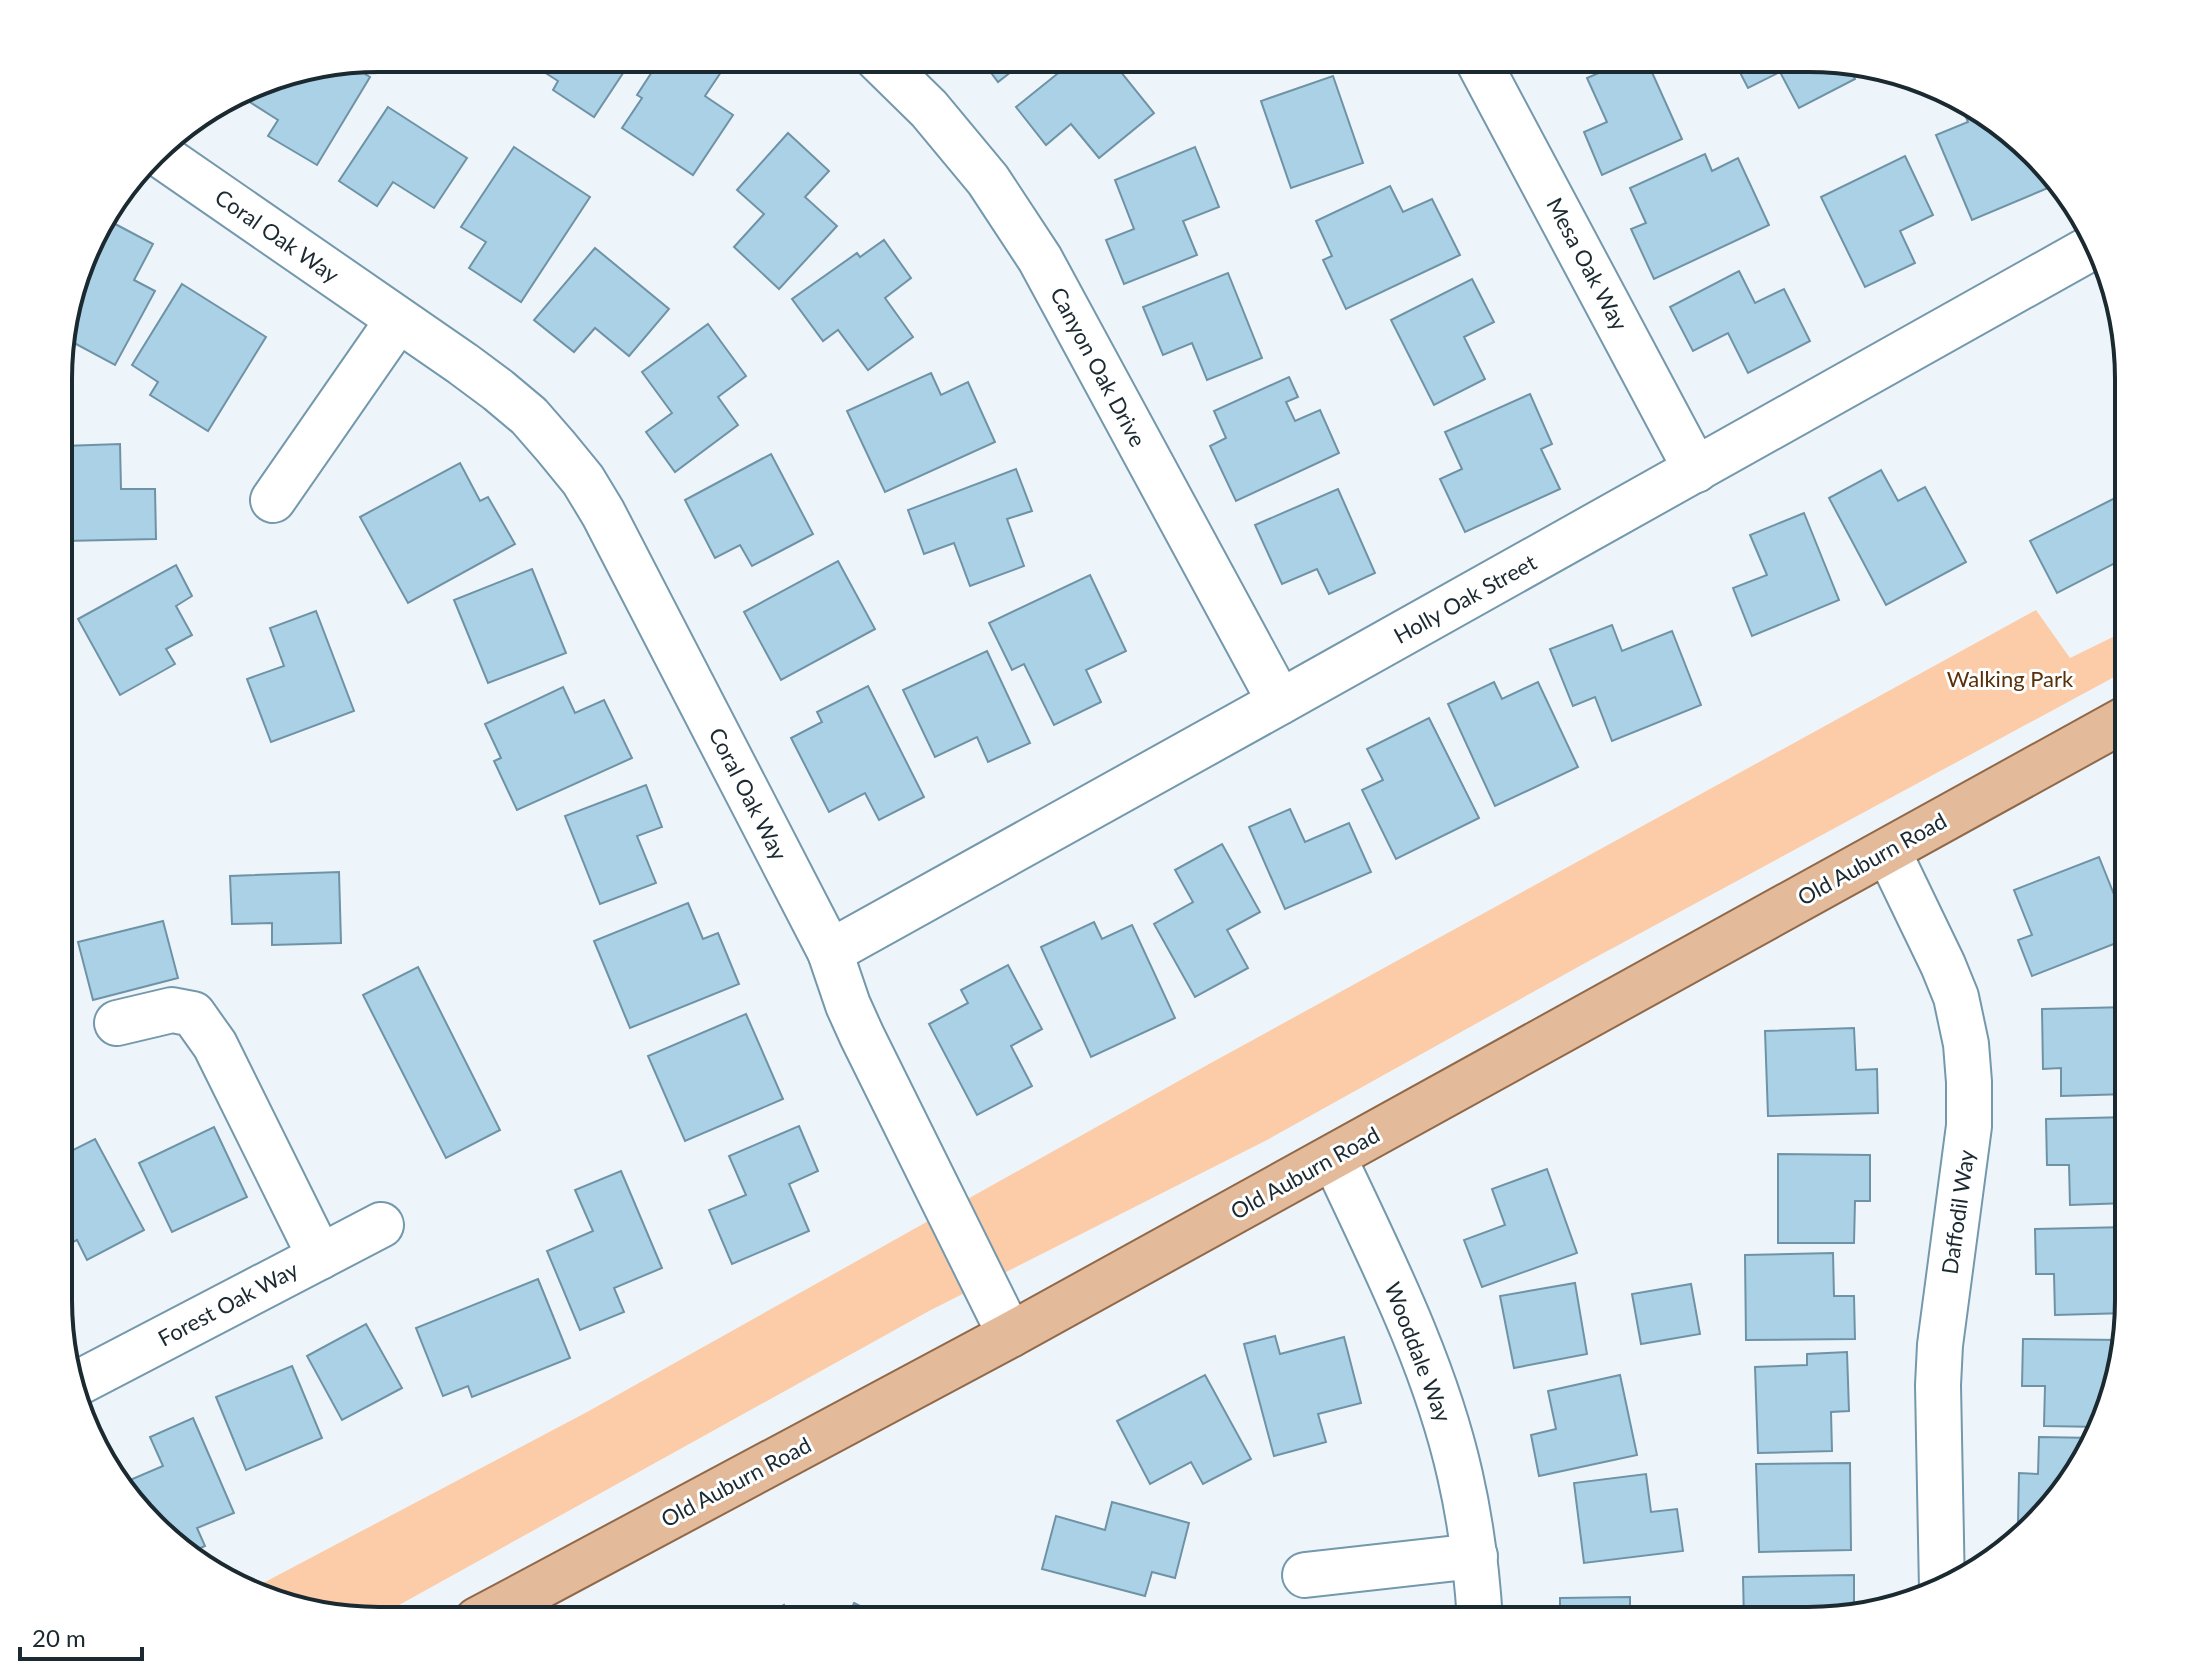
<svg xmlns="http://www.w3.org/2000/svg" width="2187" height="1679" font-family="Lato,sans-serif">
  <rect width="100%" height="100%" fill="#eef5fa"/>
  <!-- green -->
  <path fill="#fccca8" d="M2036,610l34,48 59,-29v40l-542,293 -320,178 -338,171 -557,309h-14l-101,-23 -9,-6 339,-179 622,-348z"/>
  <!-- building -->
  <g fill="#abd1e6" stroke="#6f93a6" stroke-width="2">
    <path d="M525,58h108l-39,59 -41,-27 5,-9 -34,-22z"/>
    <path d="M661,58h37l23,14 -16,24 28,19 -40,60 -71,-47 20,-30 -5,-3z"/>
    <path d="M980,58h49l-31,24z"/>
    <path d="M1077,58h44l2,3 -7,5 38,47 -55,45 -28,-34 -25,21 -30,-38z"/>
    <path d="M1631,59h15l36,80 -80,36 -18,-43 23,-10 -20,-44z"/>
    <path d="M1733,59h96l18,4 8,16 -56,29 -19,-36 -32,16z"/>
    <path d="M347,63l23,14 -53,88 -49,-29 10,-16 -33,-21 5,-9 25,-15z"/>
    <path d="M1333,76l30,87 -72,25 -30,-87z"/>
    <path d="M1965,104l54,33 36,48 -83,35 -36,-85 32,-13 -7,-17z"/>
    <path d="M388,107l79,51 -33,50 -41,-26 -16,24 -38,-25z"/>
    <path d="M788,133l41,38 -24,26 32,29 -58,63 -45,-42 30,-33 -27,-24z"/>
    <path d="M514,147l76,50 -69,105 -52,-34 17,-26 -25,-15z"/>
    <path d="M1195,147l24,60 -36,14 14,34 -73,29 -18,-44 28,-11 -19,-49z"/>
    <path d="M1705,154l7,17 26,-13 31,67 -115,54 -23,-50 15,-6 -16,-35z"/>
    <path d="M1905,156l28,59 -33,16 15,32 -50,24 -44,-90z"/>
    <path d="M1390,186l13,26 29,-13 28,56 -114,54 -23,-49 9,-4 -16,-35z"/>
    <path d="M102,217l51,27 -19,36 21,11 -40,74 -54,-29z"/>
    <path d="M884,240l27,38 -26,20 28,39 -45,33 -30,-40 -15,11 -31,-42 65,-46 3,4z"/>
    <path d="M595,248l74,61 -40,47 -34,-28 -21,24 -40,-32z"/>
    <path d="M1739,271l16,32 29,-14 26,52 -62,32 -20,-40 -35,18 -23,-44z"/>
    <path d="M1228,273l34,85 -55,22 -15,-37 -29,12 -20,-48z"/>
    <path d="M1472,279l22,43 -30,15 21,42 -51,26 -43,-85z"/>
    <path d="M182,284l84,53 -58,94 -58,-36 8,-13 -26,-17z"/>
    <path d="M708,324l38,52 -28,21 20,28 -63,47 -29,-40 26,-19 -30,-41z"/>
    <path d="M931,373l10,22 27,-13 27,60 -110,50 -38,-81z"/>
    <path d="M1289,377l9,20 -12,5 9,19 25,-11 19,43 -103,48 -26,-55 16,-8 -12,-27z"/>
    <path d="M1530,394l22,50 -11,5 19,40 -95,43 -25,-53 22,-10 -17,-37z"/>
    <path d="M120,444l1,45h34l1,50 -91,2 -2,-95z"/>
    <path d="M771,454l42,80 -61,32 -12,-21 -25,13 -30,-58z"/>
    <path d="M460,463l20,38 8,-4 27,47 -107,59 -48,-86z"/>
    <path d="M1016,469l16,42 -25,8 17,47 -54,20 -16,-43 -30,11 -16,-44z"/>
    <path d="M1881,470l17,31 27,-14 41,75 -80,43 -57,-107z"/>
    <path d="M1338,489l37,84 -46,21 -12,-25 -35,15 -27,-59z"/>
    <path d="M2129,491v65l-72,37 -27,-52z"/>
    <path d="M1804,513l35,87 -87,36 -19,-48 34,-13 -17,-40z"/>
    <path d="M838,561l37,68 -94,51 -37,-68z"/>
    <path d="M176,565l16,31 -16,10 16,29 -26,14 9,15 -55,31 -42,-76z"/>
    <path d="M532,569l34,84 -78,30 -34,-83z"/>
    <path d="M1090,575l36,76 -40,19 15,32 -47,23 -30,-61 -12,6 -23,-47z"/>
    <path d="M316,611l38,100 -83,31 -24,-63 37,-13 -14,-38z"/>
    <path d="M1612,625l10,26 50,-20 29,74 -89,36 -17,-44 -22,9 -23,-57z"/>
    <path d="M987,651l43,92 -42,19 -11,-25 -42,20 -32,-67z"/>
    <path d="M1494,682l8,17 36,-17 40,85 -83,39 -47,-102z"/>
    <path d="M868,686l56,111 -45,23 -14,-27 -36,19 -38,-74 31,-16 -5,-10z"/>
    <path d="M563,687l12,26 29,-13 28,58 -115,52 -23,-49 7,-3 -16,-34z"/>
    <path d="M1429,718l50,100 -83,41 -34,-69 21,-10 -16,-31z"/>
    <path d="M646,785l16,42 -25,9 19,47 -56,21 -35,-88z"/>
    <path d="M1290,809l15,33 44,-19 22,49 -86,37 -36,-82z"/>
    <path d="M1222,844l38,68 -33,18 21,38 -53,29 -41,-73 39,-22 -18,-32z"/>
    <path d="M2099,857l30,75v6l-97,38 -14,-36 14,-5 -18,-45z"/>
    <path d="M339,872l2,71 -69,2v-22l-40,1 -2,-48z"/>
    <path d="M688,903l15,36 15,-6 21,51 -109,44 -36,-87z"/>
    <path d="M163,921l15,57 -85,22 -15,-58z"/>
    <path d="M1094,922l8,17 30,-14 43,93 -84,39 -50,-110z"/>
    <path d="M1008,965l34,64 -31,17 21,40 -55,29 -48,-91 39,-21 -7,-13z"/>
    <path d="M418,967l82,163 -54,28 -83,-163z"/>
    <path d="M2129,1007l-1,87 -67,2v-28l-18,1 -1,-60z"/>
    <path d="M746,1014l37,85 -98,42 -37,-85z"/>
    <path d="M1854,1028l2,42 21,-1 1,44 -110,3 -3,-85z"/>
    <path d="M2128,1117v86l-58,2 -1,-40h-22l-1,-46z"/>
    <path d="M799,1126l19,45 -29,13 20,47 -77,33 -23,-54 37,-15 -17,-39z"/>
    <path d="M214,1127l33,70 -75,35 -33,-69z"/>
    <path d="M95,1139l49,91 -57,30 -10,-20 -18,10v-93z"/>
    <path d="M1778,1154l92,1v46h-15l-1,42h-76z"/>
    <path d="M1547,1169l30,84 -95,34 -18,-47 41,-15 -13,-36z"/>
    <path d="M621,1171l41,97 -48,20 10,24 -44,18 -33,-79 46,-20 -18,-41z"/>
    <path d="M2128,1227v86l-73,2 -1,-41h-18l-1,-45z"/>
    <path d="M1833,1253l1,43h20l1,43 -109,1 -1,-85z"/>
    <path d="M538,1279l32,79 -98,39 -4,-11 -25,10 -27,-68z"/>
    <path d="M1575,1283l12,71 -73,14 -14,-72z"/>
    <path d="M1691,1284l9,50 -59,10 -9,-50z"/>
    <path d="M366,1324l36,64 -60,32 -35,-64z"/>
    <path d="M1275,1336l5,18 64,-17 17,66 -43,11 8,28 -52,14 -30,-112z"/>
    <path d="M2023,1339l99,1v8l-20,79 -58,-1 1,-40h-23z"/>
    <path d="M1847,1352l2,59 -18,1 1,39 -74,2 -3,-86 52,-2v-11z"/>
    <path d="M292,1366l30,72 -76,32 -30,-73z"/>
    <path d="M1205,1375l46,84 -48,25 -12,-22 -41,22 -33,-63z"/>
    <path d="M1620,1375l17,80 -98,21 -8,-41 25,-6 -8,-38z"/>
    <path d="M193,1418l41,95 -37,15 8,18 -18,8 -19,-12 -25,-33 -13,-29 33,-14 -13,-29z"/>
    <path d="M2039,1437l56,1 -45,73 -15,11h-17l1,-49 19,1z"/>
    <path d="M1850,1463l1,87 -92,2 -3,-88z"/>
    <path d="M1646,1474l5,38 26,-3 6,42 -99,12 -10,-80z"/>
    <path d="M1112,1502l77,21 -14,55 -23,-6 -7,24 -103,-27 14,-53 49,14z"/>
    <path d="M1854,1575v35l-46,11h-64l-1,-44z"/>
    <path d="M1630,1597v20l47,-1v5h-117v-23z"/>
    <path d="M854,1603l36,18h-44z"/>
    <path d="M784,1605l7,16h-37z"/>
  </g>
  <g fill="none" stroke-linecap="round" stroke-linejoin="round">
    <defs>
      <g id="minor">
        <path d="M877,58l52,51 59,71 52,79 240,443"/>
        <path d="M1477,59l219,411"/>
        <path d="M156,152l307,212 35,26 31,26 27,31 27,33 20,33 227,439 18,53 14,31 148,299"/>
        <path d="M273,500l125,-180"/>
        <path d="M1888,851l55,114 13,32 10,47 3,38v44l-29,219 -2,40 4,205"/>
        <path d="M830,952l450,-250 818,-458"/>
        <path d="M117,1023l55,-13 21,4 22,31 105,212"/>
        <path d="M1334,1158c48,102 101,206 126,317 11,48 17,97 20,146"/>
        <path d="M76,1384l305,-159"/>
        <path d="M1305,1575l170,-19"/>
      </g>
      <path id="major" d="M477,1620l533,-285 1119,-618"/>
    </defs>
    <!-- minor casing -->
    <use href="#minor" stroke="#7498ac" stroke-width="48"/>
    <!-- major casing -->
    <use href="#major" stroke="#916949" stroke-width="48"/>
    <!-- minor -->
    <use href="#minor" stroke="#fff" stroke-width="44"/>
    <!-- major -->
    <use href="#major" stroke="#e3ba9a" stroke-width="44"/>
  </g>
  <g text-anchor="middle" stroke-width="6" stroke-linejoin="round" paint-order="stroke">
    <!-- street labels -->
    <g font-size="22" fill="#1b2931" stroke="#fff">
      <text transform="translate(277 236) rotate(35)" y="8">Coral Oak Way</text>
      <text transform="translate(1587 264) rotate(62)" y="8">Mesa Oak Way</text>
      <text transform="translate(1098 367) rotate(62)" y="8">Canyon Oak Drive</text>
      <text transform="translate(1465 599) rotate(-29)" y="8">Holly Oak Street</text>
      <text transform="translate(748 794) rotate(63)" y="8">Coral Oak Way</text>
      <text transform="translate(1872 859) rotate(-29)" y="8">Old Auburn Road</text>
      <text transform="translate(1305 1173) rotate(-29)" y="8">Old Auburn Road</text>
      <text transform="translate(1958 1212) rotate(-82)" y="8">Daffodil Way</text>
      <text transform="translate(228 1304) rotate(-28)" y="8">Forest Oak Way</text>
      <text transform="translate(1418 1352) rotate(69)" y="8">Wooddale Way</text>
      <text transform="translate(736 1482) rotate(-28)" y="8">Old Auburn Road</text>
    </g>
    <!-- park labels -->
    <g font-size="22" fill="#583009" stroke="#fff">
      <text x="2010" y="687">Walking Park</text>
    </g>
  </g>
  <!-- crop -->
  <path d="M0 0H2187V1679H0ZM379 72H1808A307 307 0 0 1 2115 379V1300A307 307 0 0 1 1808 1607H379A307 307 0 0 1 72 1300V379A307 307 0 0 1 379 72Z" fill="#fff" fill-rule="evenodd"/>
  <path fill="none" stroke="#1b2931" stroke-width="4" d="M379 72H1808A307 307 0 0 1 2115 379V1300A307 307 0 0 1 1808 1607H379A307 307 0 0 1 72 1300V379A307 307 0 0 1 379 72Z"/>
  <!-- scale -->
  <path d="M20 1647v12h122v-12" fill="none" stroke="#1b2931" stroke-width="4"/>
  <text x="32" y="1647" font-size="24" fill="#1b2931" stroke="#ffffff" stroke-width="6" paint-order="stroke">20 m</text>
</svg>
